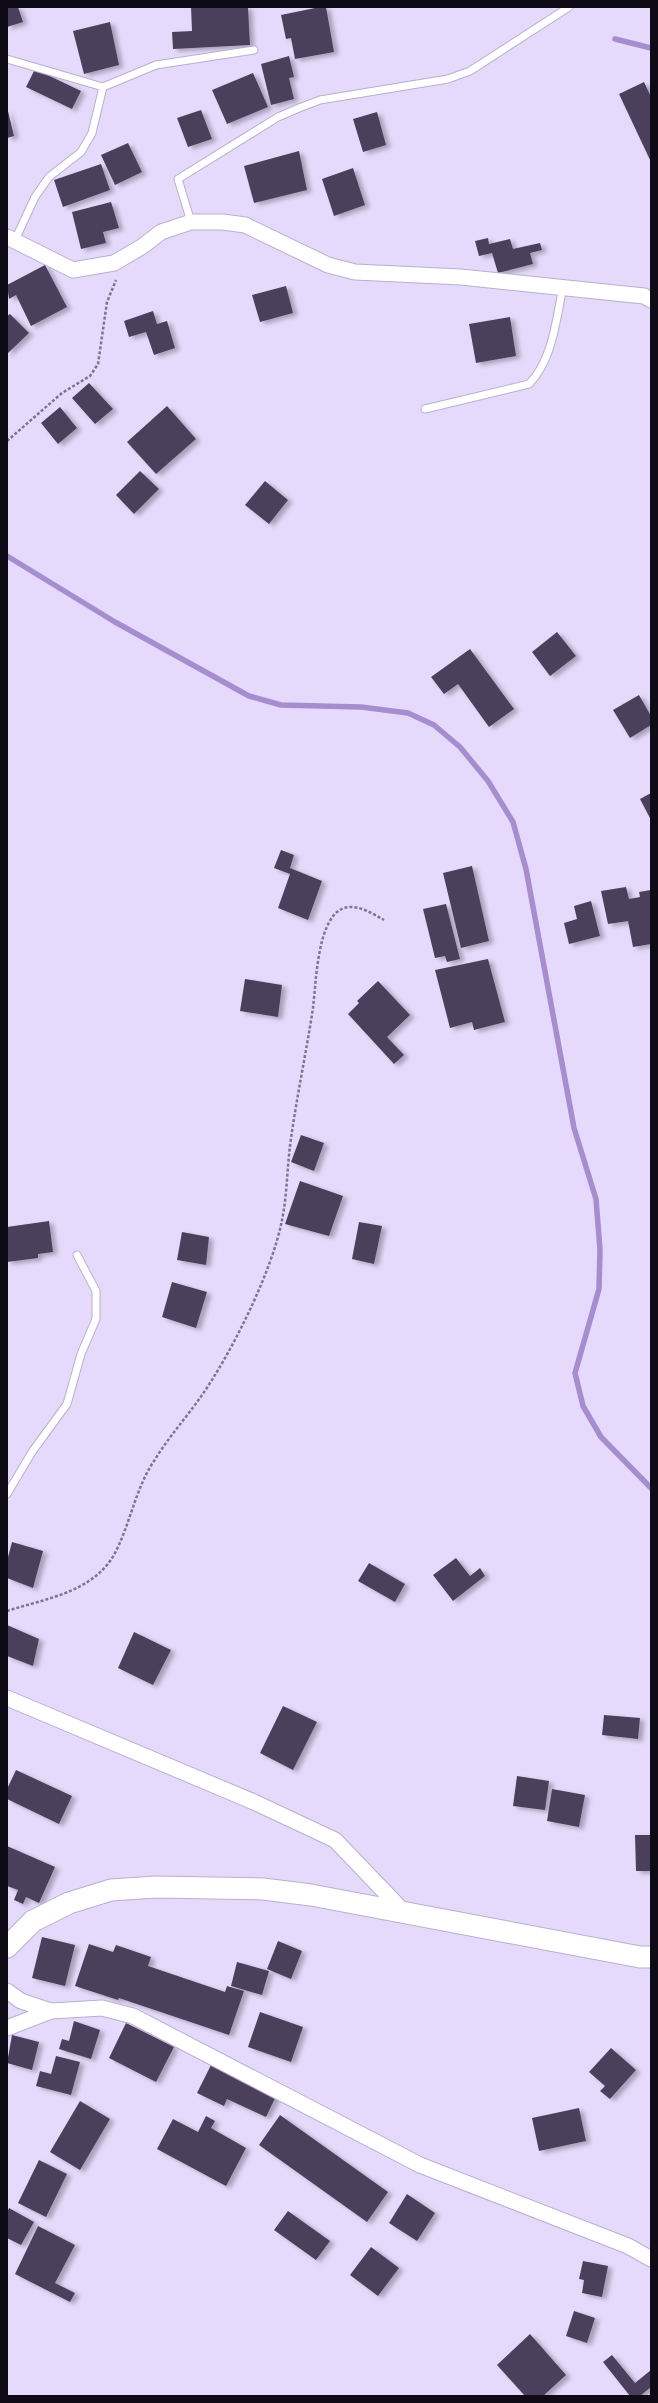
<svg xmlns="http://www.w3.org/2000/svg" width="658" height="2403" font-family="Helvetica,sans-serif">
  <defs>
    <filter id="shadow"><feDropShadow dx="4.5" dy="2.5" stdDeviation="2" flood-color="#0004"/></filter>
  </defs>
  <rect width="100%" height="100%" fill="#e5dafb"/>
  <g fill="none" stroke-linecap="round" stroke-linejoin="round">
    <!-- stream -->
    <g stroke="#a58dcf" stroke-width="5.5">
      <path d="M615,39l36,9"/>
      <path d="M7,556l108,66 134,74 32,9 80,2 47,6 26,12 26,22 28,34 25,41 13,47 48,259 22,71 4,51 -1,39 -24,84 8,33 18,31 50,51"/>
    </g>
  </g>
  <!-- building -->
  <g fill="#4b415c" filter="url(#shadow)">
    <path d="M7,7h11l5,15 -16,5z"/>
    <path d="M191,7h57l2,38 -77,4 -1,-17 20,-1z"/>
    <path d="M320,7h6l8,45 -39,7 -4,-21 -5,1 -5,-24z"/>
    <path d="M110,22l9,43 -35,9 -11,-43z"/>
    <path d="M289,56l5,21 -5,1 5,21 -23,6 -10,-41z"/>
    <path d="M35,69l46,22 -9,18 -46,-22z"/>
    <path d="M253,73l15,34 -41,17 -15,-34z"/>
    <path d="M644,82l7,15v65l-32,-68z"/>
    <path d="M7,107l7,29 -7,2z"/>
    <path d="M201,110l11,29 -24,8 -11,-29z"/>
    <path d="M377,112l9,33 -23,7 -10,-33z"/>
    <path d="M128,143l14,29 -27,13 -14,-30z"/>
    <path d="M299,151l8,39 -53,13 -10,-37z"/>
    <path d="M101,164l9,26 -47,17 -9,-27z"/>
    <path d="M353,168l12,37 -31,11 -12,-37z"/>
    <path d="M111,202l8,26 -16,4 3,11 -25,6 -9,-37z"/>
    <path d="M488,238l1,6 21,-5 3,10 27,-6 2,7 -12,3 3,11 -35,9 -6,-20 -13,3 -4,-15z"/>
    <path d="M45,265l22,42 -36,19 -15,-31 -7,4 -2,-14z"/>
    <path d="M286,286l7,27 -33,9 -8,-27z"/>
    <path d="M153,311l4,13 10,-3 8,27 -21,7 -8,-23 -17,5 -5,-16z"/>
    <path d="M10,314l19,19 -22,21v-38z"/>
    <path d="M510,317l6,39 -40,7 -7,-39z"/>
    <path d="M89,383l24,26 -18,15 -23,-26z"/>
    <path d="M167,406l29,33 -40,35 -29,-32z"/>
    <path d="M60,407l17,21 -19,16 -17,-21z"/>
    <path d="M140,471l19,18 -25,25 -18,-19z"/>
    <path d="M265,481l23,19 -19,24 -24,-19z"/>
    <path d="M557,632l19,24 -26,20 -18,-24z"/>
    <path d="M470,649l44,60 -25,18 -31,-43 -14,10 -13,-17z"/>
    <path d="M639,695l12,21v9l-21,13 -17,-28z"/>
    <path d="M651,793v27l-11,-21z"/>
    <path d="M281,850l13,5 -4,13 32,13 -14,39 -30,-12 12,-34 -16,-6z"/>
    <path d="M472,866l17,75 -28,7 -18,-75z"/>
    <path d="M626,887l3,12 11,-2 -1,-5 12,-2v54l-18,3 -5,-26 -20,3 -7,-33z"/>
    <path d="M591,901l9,35 -31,8 -5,-21 13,-4 -3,-13z"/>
    <path d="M446,904l14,55 -13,3 -2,-6 -10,2 -12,-49z"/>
    <path d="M488,959l17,63 -31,8 -2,-8 -22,6 -15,-58z"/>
    <path d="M245,979l37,6 -4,32 -38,-6z"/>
    <path d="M378,981l32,34 -23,22 17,18 -10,9 -46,-50 11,-11 -2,-2z"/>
    <path d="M301,1135l23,8 -10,28 -23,-9z"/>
    <path d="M300,1181l43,15 -14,40 -44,-12z"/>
    <path d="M49,1221l4,31 -15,2v4l-31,4v-35z"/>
    <path d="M359,1222l23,4 -8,38 -22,-5z"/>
    <path d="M182,1232l27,5 -3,28 -29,-5z"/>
    <path d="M172,1282l35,10 -11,36 -34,-11z"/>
    <path d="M12,1542l31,9 -10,37 -26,-10v-17z"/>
    <path d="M456,1558l14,18 10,-8 5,8 -32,25 -20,-26z"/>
    <path d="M369,1563l36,21 -10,18 -37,-21z"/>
    <path d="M7,1625l32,14 -6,27 -26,-10z"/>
    <path d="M134,1632l37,18 -18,35 -35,-17z"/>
    <path d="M283,1706l34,16 -24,48 -33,-17z"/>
    <path d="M604,1715l36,3 -2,21 -36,-4z"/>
    <path d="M16,1770l56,26 -13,28 -52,-25v-10z"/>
    <path d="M517,1776l32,5 -4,29 -32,-4z"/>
    <path d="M552,1789l33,6 -6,32 -32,-6z"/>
    <path d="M635,1835h16v36h-15z"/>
    <path d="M7,1846l48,21 -16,36 -13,-6 -3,7 -9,-4 4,-10 -11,-4z"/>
    <path d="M42,1937l33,8 -10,41 -33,-8z"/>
    <path d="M278,1941l24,10 -11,28 -24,-10z"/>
    <path d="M89,1944l24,8 3,-7 35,12 -3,9 77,26 2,-6 17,5 -15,44 -110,-37 -1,2 -43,-14z"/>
    <path d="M237,1962l32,9 -7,24 -31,-9z"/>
    <path d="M260,2012l43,15 -12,35 -43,-15z"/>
    <path d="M74,2021l26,9 -9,29 -32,-10 3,-10 7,2z"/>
    <path d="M126,2023l48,24 -18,35 -47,-24z"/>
    <path d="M12,2035l27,7 -7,28 -25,-7z"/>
    <path d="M611,2048l25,22 -26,29 -10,-8 5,-5 -16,-14z"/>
    <path d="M56,2056l24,6 -9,33 -35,-9 4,-15 11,3z"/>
    <path d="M212,2063l65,31 -11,23 -39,-18 -3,7 -27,-13z"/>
    <path d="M80,2101l30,18 -30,51 -30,-18z"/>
    <path d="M579,2108l7,33 -47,10 -7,-33z"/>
    <path d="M280,2115l108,77 -21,30 -108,-77z"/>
    <path d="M206,2116l9,5 -4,7 35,20 -20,38 -69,-37 16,-30 25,13z"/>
    <path d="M39,2160l28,14 -21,43 -28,-14z"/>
    <path d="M407,2194l28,19 -18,28 -28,-18z"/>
    <path d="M9,2208l25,14 -13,23 -14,-7v-25z"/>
    <path d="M288,2211l42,30 -14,19 -42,-30z"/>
    <path d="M38,2226l37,19 -20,38 20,10 -5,9 -55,-28z"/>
    <path d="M371,2247l28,21 -21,28 -28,-21z"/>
    <path d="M583,2261l25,5 -6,31 -20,-4 2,-13 -5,-1z"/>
    <path d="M574,2311l21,7 -8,25 -21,-7z"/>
    <path d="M530,2334l36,41 -23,21h-18l-28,-31z"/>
    <path d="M612,2355l23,28 16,-13v17l-11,9h-10l-27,-34z"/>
  </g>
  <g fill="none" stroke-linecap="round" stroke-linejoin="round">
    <defs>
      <g id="lane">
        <path d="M7,59l96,28 53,-22 98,-15"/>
        <path d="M191,222l-13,-43 100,-62 21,-9 21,-8 128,-21 22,-8 99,-64"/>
        <path d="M15,240l20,-43 14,-20 32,-25 11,-19 11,-46"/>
        <path d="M425,409l104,-25c24,-24 27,-65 34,-97"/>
        <path d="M7,1494l25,-42 35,-48 14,-50 15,-35v-28l-19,-36"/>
      </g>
      <g id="street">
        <path d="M7,237l66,33 41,-7 29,-17 18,-14 30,-10h32l22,3 83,40 27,7 106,5 154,16 29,3 7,4"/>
        <path d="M7,1698l247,104 81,38 70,73"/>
        <path d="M7,1991l14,10 30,10 -44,17"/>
        <path d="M51,2011l51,-3 31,8 287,149 208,81 23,13"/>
      </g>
      <path id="secondary" d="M7,1947l26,-26 36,-18 42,-13 45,-3 107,2 48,6 329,62h11"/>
    </defs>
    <!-- lane casing -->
    <use href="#lane" stroke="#b9afce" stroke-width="9"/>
    <!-- street casing -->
    <use href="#street" stroke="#b9afce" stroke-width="17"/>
    <!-- secondary casing -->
    <use href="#secondary" stroke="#b9afce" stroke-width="23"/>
    <!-- path -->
    <g stroke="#7d758b" stroke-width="2.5" stroke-dasharray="3 2" stroke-linecap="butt">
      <path d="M7,441l55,-48 28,-17 8,-12 9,-62 9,-22"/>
      <path d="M7,1611c40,-13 90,-19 110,-62 14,-29 19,-61 37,-88 14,-23 31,-42 46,-63 31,-44 72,-126 82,-178 5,-24 5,-50 8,-74 6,-46 16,-92 23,-138 3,-26 4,-67 18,-89 14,-22 36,-9 53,1"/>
    </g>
    <!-- lane -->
    <use href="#lane" stroke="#fff" stroke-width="7"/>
    <!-- street -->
    <use href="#street" stroke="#fff" stroke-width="15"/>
    <!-- secondary -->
    <use href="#secondary" stroke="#fff" stroke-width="21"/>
  </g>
  <!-- border -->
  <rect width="658" height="2403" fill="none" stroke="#0f0b16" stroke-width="16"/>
</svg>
